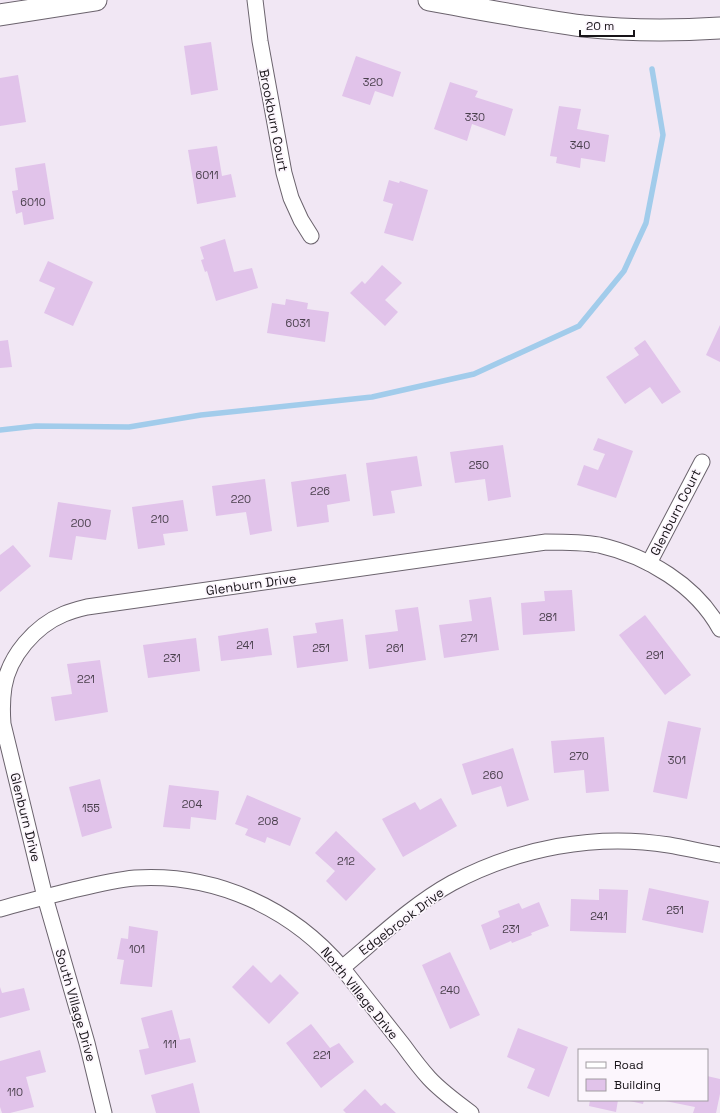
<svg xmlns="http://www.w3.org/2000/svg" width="720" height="1113" font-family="'Space Grotesk',sans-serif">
  <rect width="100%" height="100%" fill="#f1e7f4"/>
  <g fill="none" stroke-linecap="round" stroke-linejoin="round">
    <!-- stream -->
    <path stroke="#a2cceb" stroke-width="5.5" d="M0,430l36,-4 93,1 72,-12 171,-18 102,-23 105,-48 45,-55 22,-48 17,-88 -11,-66"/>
  </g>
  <!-- building -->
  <g fill="#e1c3ea">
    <path d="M211,42l7,48 -27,5 -7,-49z"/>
    <path d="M356,56l45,16 -8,25 -18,-6 -5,14 -28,-9z"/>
    <path d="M18,75l8,47 -26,4v-48z"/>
    <path d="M450,82l28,9 -3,6 38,12 -8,27 -33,-12 -5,17 -33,-12z"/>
    <path d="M559,106l22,3 -4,20 32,6 -4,27 -24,-4 -1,10 -24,-5 1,-6 -7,-1z"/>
    <path d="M217,146l5,30 9,-2 5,23 -39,7 -9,-54z"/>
    <path d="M45,163l9,56 -30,6 -2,-13 -6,2 -4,-23 6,-1 -3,-22z"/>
    <path d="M389,180l10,3 1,-2 28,9 -15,51 -29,-8 9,-29 -10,-3z"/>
    <path d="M225,239l9,33 18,-4 6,20 -42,13 -9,-30 -2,1 -4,-12 3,-1 -4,-12z"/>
    <path d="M48,261l45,21 -20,44 -29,-13 11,-25 -16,-7z"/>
    <path d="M382,265l20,18 -17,17 13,12 -13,14 -35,-33 12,-12 3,3z"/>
    <path d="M286,299l22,4 -1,6 22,3 -4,30 -58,-9 5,-30 13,2z"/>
    <path d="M720,325v37l-14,-7z"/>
    <path d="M8,340l4,27 -12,1v-27z"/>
    <path d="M645,340l36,52 -19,12 -12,-17 -25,17 -19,-27 33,-22 -5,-7z"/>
    <path d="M598,438l35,13 -17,47 -39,-13 7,-20 14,5 7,-16 -12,-4z"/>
    <path d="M503,445l8,52 -23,4 -3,-22 -30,4 -5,-31z"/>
    <path d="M417,456l5,30 -31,5 4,22 -22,3 -7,-53z"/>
    <path d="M346,474l4,27 -23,4 2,17 -32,5 -6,-45z"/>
    <path d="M265,479l7,52 -22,4 -4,-23 -30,4 -4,-30z"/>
    <path d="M183,500l5,31 -25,3 2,11 -27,4 -6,-42z"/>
    <path d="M58,502l53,8 -5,30 -30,-4 -4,24 -23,-3z"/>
    <path d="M13,545l18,21 -31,26v-37z"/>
    <path d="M572,590l3,41 -52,4 -2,-32 24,-2 -1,-10z"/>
    <path d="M491,597l8,53 -55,8 -5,-33 33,-4 -3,-21z"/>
    <path d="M418,607l8,53 -57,9 -4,-34 33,-4 -3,-21z"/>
    <path d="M645,615l46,60 -26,20 -46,-60z"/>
    <path d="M343,619l5,42 -51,7 -4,-32 24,-3 -2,-10z"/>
    <path d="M268,628l4,27 -51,6 -3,-25z"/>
    <path d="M196,638l4,33 -52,7 -5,-33z"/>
    <path d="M100,660l8,52 -53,9 -4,-24 21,-3 -5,-30z"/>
    <path d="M668,721l33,7 -14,71 -34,-7z"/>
    <path d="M604,737l5,54 -23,2 -2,-23 -30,3 -3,-32z"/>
    <path d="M513,748l16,52 -22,7 -6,-21 -29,9 -10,-31z"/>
    <path d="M100,779l12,49 -30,9 -13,-50z"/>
    <path d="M169,785l50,6 -3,29 -25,-3 -1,12 -27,-2z"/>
    <path d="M247,795l54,23 -11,28 -23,-9 -2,6 -20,-8 3,-6 -13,-5z"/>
    <path d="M441,798l16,28 -54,31 -21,-38 33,-17 5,8z"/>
    <path d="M336,831l40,38 -30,32 -20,-20 9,-10 -20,-18z"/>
    <path d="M649,888l60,13 -6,32 -61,-13z"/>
    <path d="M599,889l29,1 -2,43 -56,-2 1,-32 28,1z"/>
    <path d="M539,902l10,24 -18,7 1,2 -20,8 -1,-2 -21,9 -9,-25 19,-8 -2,-6 21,-8 3,6z"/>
    <path d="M129,926l29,5 -6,56 -32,-3 4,-24 -7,-1 4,-21 7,1z"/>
    <path d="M450,952l30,63 -30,14 -28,-64z"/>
    <path d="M253,965l18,18 9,-9 19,19 -30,31 -37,-37z"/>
    <path d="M0,987l2,6 22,-5 6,22 -30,8z"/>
    <path d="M172,1010l8,30 10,-2 6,24 -51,13 -6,-25 10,-2 -8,-30z"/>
    <path d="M311,1024l19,24 9,-5 15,19 -33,26 -35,-45z"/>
    <path d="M518,1028l50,19 -19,50 -22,-9 8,-19 -28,-12z"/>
    <path d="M40,1050l6,22 -20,5 8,30 -24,6h-8l-2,-6v-46z"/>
    <path d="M707,1076l13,3v15l-4,19h-23l2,-6 -30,-6 42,-1z"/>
    <path d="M193,1083l7,30h-44l-5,-18z"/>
    <path d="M365,1089l16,17 4,-3 11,10h-50l-3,-3z"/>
    <path d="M590,1100h28l-2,12 -27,-6z"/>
    <path d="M625,1100h19l-1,4z"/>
  </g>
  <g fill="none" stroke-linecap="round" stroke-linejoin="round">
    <defs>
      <g id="minor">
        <path d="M255,0l5,41 24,132 7,25 10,22 10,16"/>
        <path d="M649,563l53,-101"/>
        <path d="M0,909c24,-7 49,-13 73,-19 21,-5 41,-10 62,-12 80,-5 157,30 208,91 20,25 40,51 60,76 8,11 17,23 26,33 12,13 27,24 42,35"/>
        <path d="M342,968c35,-29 70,-63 110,-85 66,-35 143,-50 217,-38 17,3 34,7 51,10"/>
        <path d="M104,1113l-17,-70 -42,-146 -42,-173c-1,-13 -1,-24 1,-37 5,-31 31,-61 60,-73 7,-3 15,-5 23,-7l459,-65c18,0 36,0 53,3 48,11 97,40 121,84"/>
      </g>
      <g id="secondary">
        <path d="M429,0c51,9 102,19 154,26 45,5 91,5 137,2"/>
        <path d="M0,15l96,-15"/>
      </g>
    </defs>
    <!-- minor casing -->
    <use href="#minor" stroke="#6b636d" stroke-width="17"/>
    <!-- secondary casing -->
    <use href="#secondary" stroke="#6b636d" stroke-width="23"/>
    <!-- minor -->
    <use href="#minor" stroke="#fff" stroke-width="15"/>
    <!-- secondary -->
    <use href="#secondary" stroke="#fff" stroke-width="21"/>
  </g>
  <g text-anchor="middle" stroke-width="3.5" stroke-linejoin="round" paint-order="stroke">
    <!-- number labels -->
    <g font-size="11" fill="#4a404d">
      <text x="373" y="86">320</text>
      <text x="475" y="121">330</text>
      <text x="580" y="149">340</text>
      <text x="207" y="179">6011</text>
      <text x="33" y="206">6010</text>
      <text x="298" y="327">6031</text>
      <text x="479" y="469">250</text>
      <text x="320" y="495">226</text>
      <text x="241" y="503">220</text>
      <text x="160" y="523">210</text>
      <text x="81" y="527">200</text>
      <text x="548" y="621">281</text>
      <text x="469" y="642">271</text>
      <text x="245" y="649">241</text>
      <text x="321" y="652">251</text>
      <text x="395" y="652">261</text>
      <text x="655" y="659">291</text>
      <text x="172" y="662">231</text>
      <text x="86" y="683">221</text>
      <text x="579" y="760">270</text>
      <text x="677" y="764">301</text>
      <text x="493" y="779">260</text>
      <text x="192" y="808">204</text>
      <text x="91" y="812">155</text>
      <text x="268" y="825">208</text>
      <text x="346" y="865">212</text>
      <text x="675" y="914">251</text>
      <text x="599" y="920">241</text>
      <text x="511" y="933">231</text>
      <text x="137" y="953">101</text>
      <text x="450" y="994">240</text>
      <text x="170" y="1048">111</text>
      <text x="322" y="1059">221</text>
      <text x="15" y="1096">110</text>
    </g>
    <!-- street labels -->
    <g font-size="13" fill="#181419" stroke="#fcf6fd">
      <text transform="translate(274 120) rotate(79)" y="5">Brookburn Court</text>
      <text transform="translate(675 512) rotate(-63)" y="5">Glenburn Court</text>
      <text transform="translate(251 584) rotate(-8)" y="5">Glenburn Drive</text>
      <text transform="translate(26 817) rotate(76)" y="5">Glenburn Drive</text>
      <text transform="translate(401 921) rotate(-37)" y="5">Edgebrook Drive</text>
      <text transform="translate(360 993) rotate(51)" y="5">North Village Drive</text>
      <text transform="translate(76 1005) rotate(74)" y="5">South Village Drive</text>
    </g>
  </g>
  <!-- legend -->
  <rect x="578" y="1049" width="130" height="52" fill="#fcf6fd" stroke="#a19ca2"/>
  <rect x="586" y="1062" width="20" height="6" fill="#ffffff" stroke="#a19ca2"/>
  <text x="614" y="1069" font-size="12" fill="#181419">Road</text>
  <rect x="586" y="1079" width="20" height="12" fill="#e1c3ea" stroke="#a19ca2"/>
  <text x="614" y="1089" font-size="12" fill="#181419">Building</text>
  <!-- scale -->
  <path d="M580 30v6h54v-6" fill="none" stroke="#181419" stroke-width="2"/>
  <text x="586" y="30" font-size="12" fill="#181419" stroke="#fcf6fd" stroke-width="3" paint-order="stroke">20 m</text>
</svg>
